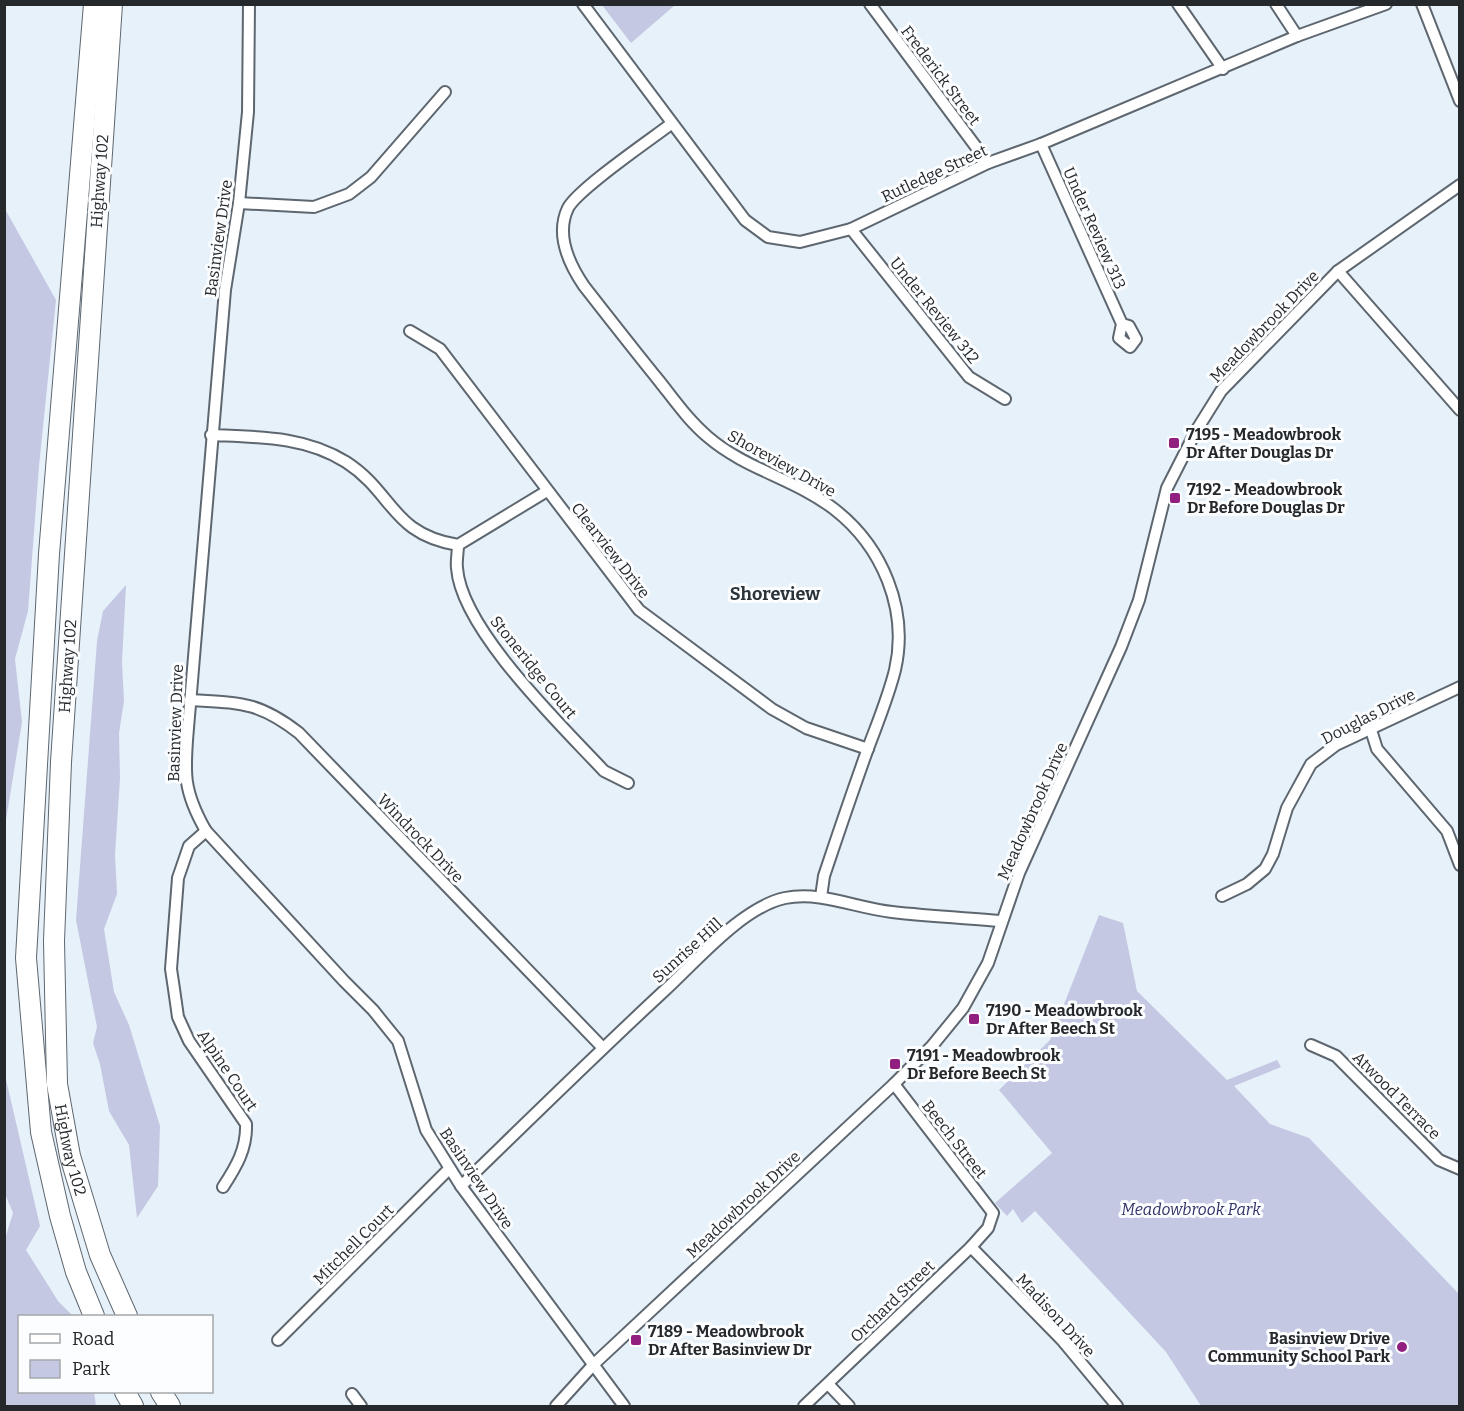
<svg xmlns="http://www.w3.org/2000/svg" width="1464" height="1411" font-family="Bitter,serif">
  <rect width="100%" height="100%" fill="#e7f1fa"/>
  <!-- green -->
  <g fill="#c4c8e3">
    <path d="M602,5h73l-44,38z"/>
    <path d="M5,209l51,91 -17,166 -11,145 -13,48 7,63 -17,104z"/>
    <path d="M126,585l-4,77 2,39 -5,32 1,45 -5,77 2,39 -13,35 10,63 15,33 31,101 -2,60 -21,32 -8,-73 -20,-34 -9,-47 -7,-21 4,-16 -21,-107 21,-279 6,-30z"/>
    <path d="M1099,915l24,8 14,68 90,89 50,-20 4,7 -47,19 36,38 39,14 150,156v112h-258l-35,-54 -131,-141 -13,12 -9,-14 -6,7 -12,-13 57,-50 -53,-63 51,-50z"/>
    <path d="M5,1075l35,151 -14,24 32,51 15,15h-53v76h74l2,14h-91l-1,-164 9,-29 -8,-19z"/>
  </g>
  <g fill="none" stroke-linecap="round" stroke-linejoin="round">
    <defs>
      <g id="street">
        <path d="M249,4l-1,108 -9,91 -14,87 -37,438c-4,45 -5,63 18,103l138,150 29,29 25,31 28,89 35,56 163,220"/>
        <path d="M583,4l162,216 23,17 32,5 51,-13 137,-66 53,-19 256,-108 89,-32"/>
        <path d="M870,4l118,159"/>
        <path d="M1178,4l45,65"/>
        <path d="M1276,4l21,32"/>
        <path d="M1422,4l38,97"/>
        <path d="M671,124c-21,16 -93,65 -103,84 -13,27 1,56 16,78 25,32 50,64 76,96 15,19 29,39 48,55 37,32 87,42 126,72 48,37 75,100 61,161 -7,28 -18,54 -28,81 -15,42 -29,83 -43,125l-3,21"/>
        <path d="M1041,144l81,180 7,2 7,13 -6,8 -11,-9 3,-14"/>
        <path d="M239,203l75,4 35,-13 22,-17 74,-85"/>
        <path d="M851,229l118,148 36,22"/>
        <path d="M1338,271l122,139"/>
        <path d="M410,331l30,18 199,261 133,99 34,19 62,21"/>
        <path d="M211,435c47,2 94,1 135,27 48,31 45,72 112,83l89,-54"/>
        <path d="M458,545c0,8 -2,16 -1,23 4,61 105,158 147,203l24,12"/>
        <path d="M190,700c49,3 68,1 109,33l304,315"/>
        <path d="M1371,730l6,19 70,82 13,34"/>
        <path d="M206,831l-17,15 -11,32 -7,91 3,20 4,28 11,24 57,83c1,25 -10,43 -23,63"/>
        <path d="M1222,896l25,-12 18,-15 8,-15 14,-46 24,-44 25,-19 124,-58"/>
        <path d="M1311,1045l25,11 103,104 21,9"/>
        <path d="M461,1186c67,-65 134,-131 203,-195 32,-29 78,-84 121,-93 36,-7 71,10 107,14 36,4 72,6 108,9"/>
        <path d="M971,1247l91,93 55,66"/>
        <path d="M278,1340l171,-171"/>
        <path d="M828,1384l21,22"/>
        <path d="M352,1394l9,12"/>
        <path d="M556,1406l38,-42 300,-280 38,-38 31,-38 25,-45 31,-90 102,-226 18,-47 28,-112 29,-57 25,-40 117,-120 122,-86"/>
        <path d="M804,1406l167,-159 17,-19 5,-15 -99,-129"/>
      </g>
      <g id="highway">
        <path d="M94,4l-45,550 -23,404 15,174 19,84 16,56 18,44"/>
        <path id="s1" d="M112,4l-51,758 -7,179 3,143 13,72 30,99 27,61"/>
        <path d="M125,1392l8,14"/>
        <path d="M161,1392l9,14"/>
      </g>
    </defs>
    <!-- street casing -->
    <use href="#street" stroke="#5e676f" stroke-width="14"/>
    <!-- highway casing -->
    <use href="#highway" stroke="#5e676f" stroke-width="22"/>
    <!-- street -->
    <use href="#street" stroke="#fff" stroke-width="10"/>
    <!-- highway -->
    <use href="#highway" stroke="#fff" stroke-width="20"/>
  </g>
  <!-- markers -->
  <g fill="#901f80" stroke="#fbfdff" stroke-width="2">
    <rect x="1168" y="437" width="12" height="12" rx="3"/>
    <rect x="1169" y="492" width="12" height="12" rx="3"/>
    <rect x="968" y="1013" width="12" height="12" rx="3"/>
    <rect x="889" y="1058" width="12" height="12" rx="3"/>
    <rect x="630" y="1334" width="12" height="12" rx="3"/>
    <circle cx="1402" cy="1347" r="6"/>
  </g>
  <g text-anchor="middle" stroke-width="6" stroke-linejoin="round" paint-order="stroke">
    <!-- street labels -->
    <g font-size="16" fill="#25292c" stroke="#fbfdff">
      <text transform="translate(941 75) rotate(53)" y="6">Frederick Street</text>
      <text transform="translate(934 173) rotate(-25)" y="6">Rutledge Street</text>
      <text transform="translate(99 181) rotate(-86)" y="6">Highway 102</text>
      <text transform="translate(1095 228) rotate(66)" y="6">Under Review 313</text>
      <text transform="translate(218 238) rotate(-82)" y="6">Basinview Drive</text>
      <text transform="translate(935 310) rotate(51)" y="6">Under Review 312</text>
      <text transform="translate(1264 326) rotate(-46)" y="6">Meadowbrook Drive</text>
      <text transform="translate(782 463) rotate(29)" y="6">Shoreview Drive</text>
      <text transform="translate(611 550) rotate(52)" y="6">Clearview Drive</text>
      <text transform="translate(67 666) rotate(-86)" y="6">Highway 102</text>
      <text transform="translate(534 667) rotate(51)" y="6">Stoneridge Court</text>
      <text transform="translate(1368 716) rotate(-27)" y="6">Douglas Drive</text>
      <text transform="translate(175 723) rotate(-88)" y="6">Basinview Drive</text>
      <text transform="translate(1032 811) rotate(-66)" y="6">Meadowbrook Drive</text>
      <text transform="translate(421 838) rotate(46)" y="6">Windrock Drive</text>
      <text transform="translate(687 950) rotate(-42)" y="6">Sunrise Hill</text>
      <text transform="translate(228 1070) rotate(56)" y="6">Alpine Court</text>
      <text transform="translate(1397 1095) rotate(45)" y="6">Atwood Terrace</text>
      <text transform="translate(955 1139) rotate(52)" y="6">Beech Street</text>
      <text dy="6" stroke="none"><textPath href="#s1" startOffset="1149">Highway 102</textPath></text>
      <text transform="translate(477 1178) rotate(56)" y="6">Basinview Drive</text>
      <text transform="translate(743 1204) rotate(-43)" y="6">Meadowbrook Drive</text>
      <text transform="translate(353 1244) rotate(-45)" y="6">Mitchell Court</text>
      <text transform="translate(892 1301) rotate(-44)" y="6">Orchard Street</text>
      <text transform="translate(1056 1315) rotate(47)" y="6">Madison Drive</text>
    </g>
    <!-- poi labels -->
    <g font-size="16" font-weight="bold" fill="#25292c" stroke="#fbfdff" text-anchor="start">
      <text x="1186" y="440">7195 - Meadowbrook<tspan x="1186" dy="18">Dr After Douglas Dr</tspan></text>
      <text x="1187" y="495">7192 - Meadowbrook<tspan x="1187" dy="18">Dr Before Douglas Dr</tspan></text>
      <text x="986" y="1016">7190 - Meadowbrook<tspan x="986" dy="18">Dr After Beech St</tspan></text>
      <text x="907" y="1061">7191 - Meadowbrook<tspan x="907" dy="18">Dr Before Beech St</tspan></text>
      <text x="648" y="1337">7189 - Meadowbrook<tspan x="648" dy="18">Dr After Basinview Dr</tspan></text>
      <text x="1390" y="1344" text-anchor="end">Basinview Drive<tspan x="1390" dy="18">Community School Park</tspan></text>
    </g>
    <!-- park labels -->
    <g font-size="16" font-style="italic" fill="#313268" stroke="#fbfdff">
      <text x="1191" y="1215">Meadowbrook Park</text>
    </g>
    <!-- neighbourhood labels -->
    <g font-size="18" font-weight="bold" fill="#2c343b" stroke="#fbfdff">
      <text x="775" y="600">Shoreview</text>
    </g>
  </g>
  <!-- border -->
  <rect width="1464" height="1411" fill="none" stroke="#25292c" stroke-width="12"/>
  <!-- legend -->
  <rect x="18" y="1315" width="195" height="78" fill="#fbfdff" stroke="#a5a8ab" stroke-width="1.5"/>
  <rect x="30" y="1334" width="30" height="9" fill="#ffffff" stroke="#a5a8ab" stroke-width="1.5"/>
  <text x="72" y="1345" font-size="18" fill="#25292c">Road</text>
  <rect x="30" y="1360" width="30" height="18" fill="#c4c8e3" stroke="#a5a8ab" stroke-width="1.5"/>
  <text x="72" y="1375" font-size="18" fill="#25292c">Park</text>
</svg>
